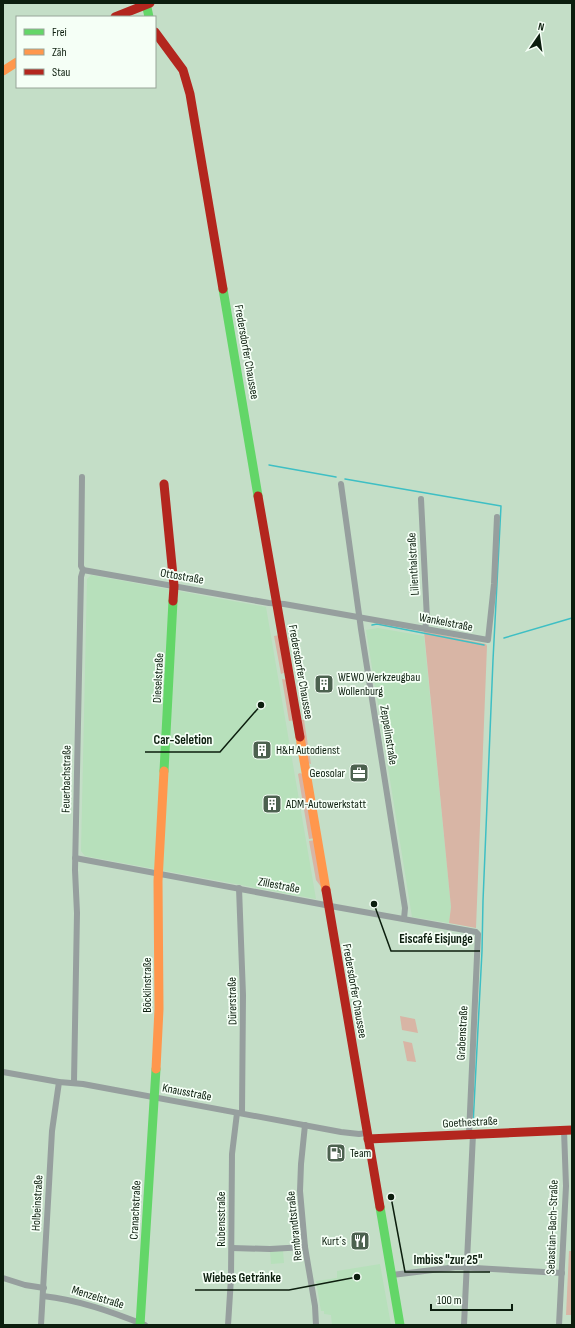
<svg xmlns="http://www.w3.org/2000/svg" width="575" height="1328" font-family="'Sofia Sans Condensed',sans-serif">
  <rect width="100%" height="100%" fill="#c4dec7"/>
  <!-- built -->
  <g fill="#b7e0bb">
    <path d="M91,575l175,32 50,292 -231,-43 -4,-5 6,-272z"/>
    <path d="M378,628l46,8 27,271 -2,16 -37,-6 -46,-287z"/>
    <path d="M283,1250l1,13 -13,1 -1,-13z"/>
    <path d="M380,1264l11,61h-59l-1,-10 -7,-1v-3h-3l-5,-30 21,-3v-7z"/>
  </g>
  <!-- green -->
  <g fill="#d8b5a5">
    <path d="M424,631l62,13 1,2 -11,282 -27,-5 2,-16z"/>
    <path d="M280,635l6,37 -5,2 -7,-38z"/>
    <path d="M282,679l5,1 8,40 -6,1z"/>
    <path d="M300,720h4l7,44 -4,-1z"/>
    <path d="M300,773l4,2 11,63 -6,1 -11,-65z"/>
    <path d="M315,840l7,48 -6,-8 -7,-39z"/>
    <path d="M400,1016l15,3 3,14 -16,-3z"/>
    <path d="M403,1041l9,2 4,19 -9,-1z"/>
    <path d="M569,1251h3v64h-6z"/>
  </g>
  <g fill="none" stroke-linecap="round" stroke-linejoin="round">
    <!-- stream -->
    <g stroke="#3ebfc4" stroke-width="1.5">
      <path d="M269,465l67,12"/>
      <path d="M345,479l156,27 -8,154 -10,241 -1,50 -9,174"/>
      <path d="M372,625l5,-1 107,21"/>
      <path d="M504,638l68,-20"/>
    </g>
    <!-- street -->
    <g stroke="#969f9e" stroke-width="6">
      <path d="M341,484l20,145 44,279 -1,11"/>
      <path d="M421,499l6,120 -2,9"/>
      <path d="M83,570l186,33 15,1 204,36 6,-56 3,-67"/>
      <path d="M75,858l261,49 140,25 2,2 -9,200"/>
      <path d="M239,888l4,107 -1,118"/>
      <path d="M3,1072l56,10 24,2 258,48 18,2 8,-1"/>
      <path d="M74,1082l3,-169 -2,-43 6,-293 2,-7 -2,-4 1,-89"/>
      <path d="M305,1125l-4,39 -1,27 5,56 10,59 1,19"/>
      <path d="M232,1248l38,1 35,-2"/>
      <path d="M392,1275l65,-8 105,6"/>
      <path d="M3,1278l22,7 19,3"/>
      <path d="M43,1296c36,4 69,16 102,29"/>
      <path d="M41,1325l11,-194 7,-49"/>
      <path d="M228,1325l3,-47 1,-124 5,-41"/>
      <path d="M464,1325l9,-191"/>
      <path d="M559,1325l7,-139 -2,-56"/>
    </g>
    <!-- fast -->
    <g stroke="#63d668" stroke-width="9">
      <path d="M146,3l3,14"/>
      <path d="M223,289l35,207"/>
      <path d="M164,771l9,-170"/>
      <path d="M380,1207l20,118"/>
      <path d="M140,1325l16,-256"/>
    </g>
    <!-- slow -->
    <g stroke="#ff974d" stroke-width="9">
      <path d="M3,71l14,-9"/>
      <path d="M300,737l26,153"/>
      <path d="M156,1069l3,-60 -1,-128 6,-110"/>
    </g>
    <!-- jam -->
    <g stroke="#b3261e" stroke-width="9">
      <path d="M115,17l35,-14"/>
      <path d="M155,32l28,38 7,24 33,195"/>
      <path d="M164,484l10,102 -1,15"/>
      <path d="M258,496l42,241"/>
      <path d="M326,890l54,317"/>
      <path d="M368,1139l204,-9"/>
    </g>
  </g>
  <!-- icons -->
  <defs>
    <symbol id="building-square" viewBox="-11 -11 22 22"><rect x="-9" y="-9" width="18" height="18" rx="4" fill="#4c614f" stroke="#f5fff6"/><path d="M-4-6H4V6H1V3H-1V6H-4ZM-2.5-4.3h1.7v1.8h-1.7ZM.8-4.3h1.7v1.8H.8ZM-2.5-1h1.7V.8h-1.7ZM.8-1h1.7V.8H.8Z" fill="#fff"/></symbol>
    <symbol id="office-square" viewBox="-11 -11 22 22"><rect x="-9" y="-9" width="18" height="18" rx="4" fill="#4c614f" stroke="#f5fff6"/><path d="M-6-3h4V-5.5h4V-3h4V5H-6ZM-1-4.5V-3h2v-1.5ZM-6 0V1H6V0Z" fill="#fff"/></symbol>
    <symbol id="fuel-square" viewBox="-11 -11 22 22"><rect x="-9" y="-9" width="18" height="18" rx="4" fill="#4c614f" stroke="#f5fff6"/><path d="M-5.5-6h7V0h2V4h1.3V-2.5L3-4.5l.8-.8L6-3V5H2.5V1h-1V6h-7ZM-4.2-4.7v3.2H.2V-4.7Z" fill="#fff"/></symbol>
    <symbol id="restaurant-square" viewBox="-11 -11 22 22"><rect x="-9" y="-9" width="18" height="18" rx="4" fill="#4c614f" stroke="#f5fff6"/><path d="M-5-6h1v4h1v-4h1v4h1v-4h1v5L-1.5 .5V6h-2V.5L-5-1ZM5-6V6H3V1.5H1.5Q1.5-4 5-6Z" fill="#fff"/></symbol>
  </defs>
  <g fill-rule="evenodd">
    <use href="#building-square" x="313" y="673" width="22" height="22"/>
    <use href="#building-square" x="251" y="739" width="22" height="22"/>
    <use href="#office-square" x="348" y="762" width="22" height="22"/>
    <use href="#building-square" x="261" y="793" width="22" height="22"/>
    <use href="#fuel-square" x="325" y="1142" width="22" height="22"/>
    <use href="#restaurant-square" x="349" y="1230" width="22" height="22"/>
  </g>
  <g text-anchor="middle" stroke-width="3.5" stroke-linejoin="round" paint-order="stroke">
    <!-- street labels -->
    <g font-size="12" fill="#0c1e0e" stroke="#f5fff6">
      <text transform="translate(247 352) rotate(80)" y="4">Fredersdorfer Chaussee</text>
      <text transform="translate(413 564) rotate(-93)" y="4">Lilienthalstraße</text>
      <text transform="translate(182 576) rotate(10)" y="4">Ottostraße</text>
      <text transform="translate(446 622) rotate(11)" y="4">Wankelstraße</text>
      <text transform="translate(301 672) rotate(80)" y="4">Fredersdorfer Chaussee</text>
      <text transform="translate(158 678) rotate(-87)" y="4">Dieselstraße</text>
      <text transform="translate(389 735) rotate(81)" y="4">Zeppelinstraße</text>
      <text transform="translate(66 779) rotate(-89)" y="4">Feuerbachstraße</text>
      <text transform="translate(279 885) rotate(11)" y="4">Zillestraße</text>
      <text transform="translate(147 985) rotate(-90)" y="4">Böcklinstraße</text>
      <text transform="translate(355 991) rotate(80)" y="4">Fredersdorfer Chaussee</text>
      <text transform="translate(232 1001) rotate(-91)" y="4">Dürerstraße</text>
      <text transform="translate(462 1033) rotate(-87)" y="4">Grabenstraße</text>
      <text transform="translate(187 1092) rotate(11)" y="4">Knausstraße</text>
      <text transform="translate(470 1122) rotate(-3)" y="4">Goethestraße</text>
      <text transform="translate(37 1203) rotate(-87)" y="4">Holbeinstraße</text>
      <text transform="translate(135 1210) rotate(-87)" y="4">Cranachstraße</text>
      <text transform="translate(221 1219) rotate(-90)" y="4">Rubensstraße</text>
      <text transform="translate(294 1226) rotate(-96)" y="4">Rembrandtstraße</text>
      <text transform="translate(552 1227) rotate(-88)" y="4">Sebastian-Bach-Straße</text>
      <text transform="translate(98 1297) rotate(17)" y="4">Menzelstraße</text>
    </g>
    <!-- poi labels -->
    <g font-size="12" fill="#0c1e0e" stroke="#f5fff6" text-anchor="start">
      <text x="338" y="681">WEWO Werkzeugbau<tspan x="338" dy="14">Wollenburg</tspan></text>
      <text x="276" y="754">H&amp;H Autodienst</text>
      <text x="345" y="777" text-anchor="end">Geosolar</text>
      <text x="286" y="808">ADM-Autowerkstatt</text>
      <text x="350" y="1157">Team</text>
      <text x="346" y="1245" text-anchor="end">Kurt´s</text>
    </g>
  </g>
  <!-- callouts -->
  <path fill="none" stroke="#0c1e0e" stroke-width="1.5" d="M261 705L220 752H145M374 904L391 951H480M391 1197L405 1272H490M357 1277L289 1290H195"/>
  <g fill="#0c1e0e" stroke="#f5fff6" stroke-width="1.5">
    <circle cx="261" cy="705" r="4"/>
    <circle cx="374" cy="904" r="4"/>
    <circle cx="391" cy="1197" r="4"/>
    <circle cx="357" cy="1277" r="4"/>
  </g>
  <g font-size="13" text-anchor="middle" font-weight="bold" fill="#0c1e0e" stroke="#f5fff6" stroke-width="3.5" stroke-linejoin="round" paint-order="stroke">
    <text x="183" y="744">Car-Seletion</text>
    <text x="436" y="943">Eiscafé Eisjunge</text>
    <text x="448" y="1264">Imbiss "zur 25"</text>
    <text x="242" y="1282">Wiebes Getränke</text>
  </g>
  <!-- border -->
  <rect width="575" height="1328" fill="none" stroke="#0c1e0e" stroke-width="8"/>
  <!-- legend -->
  <rect x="16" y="16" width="140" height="72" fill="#f5fff6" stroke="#98a599"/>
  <rect x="24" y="29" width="20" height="6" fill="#63d668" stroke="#98a599"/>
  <text x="52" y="36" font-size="12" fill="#0c1e0e">Frei</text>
  <rect x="24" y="49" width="20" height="6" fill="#ff974d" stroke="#98a599"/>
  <text x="52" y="56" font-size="12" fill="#0c1e0e">Zäh</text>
  <rect x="24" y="69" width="20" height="6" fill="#b3261e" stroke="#98a599"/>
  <text x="52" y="76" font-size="12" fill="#0c1e0e">Stau</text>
  <!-- north arrow -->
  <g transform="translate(539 36) rotate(13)" stroke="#f5fff6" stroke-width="3" paint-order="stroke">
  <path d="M0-3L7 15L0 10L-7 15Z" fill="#0c1e0e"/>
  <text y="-6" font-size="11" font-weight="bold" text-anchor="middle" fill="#0c1e0e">N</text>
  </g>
  <!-- scale -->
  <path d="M431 1304v6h81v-6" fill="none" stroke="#0c1e0e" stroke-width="2"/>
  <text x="437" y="1304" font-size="12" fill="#0c1e0e" stroke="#f5fff6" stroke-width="3" paint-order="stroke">100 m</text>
</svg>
